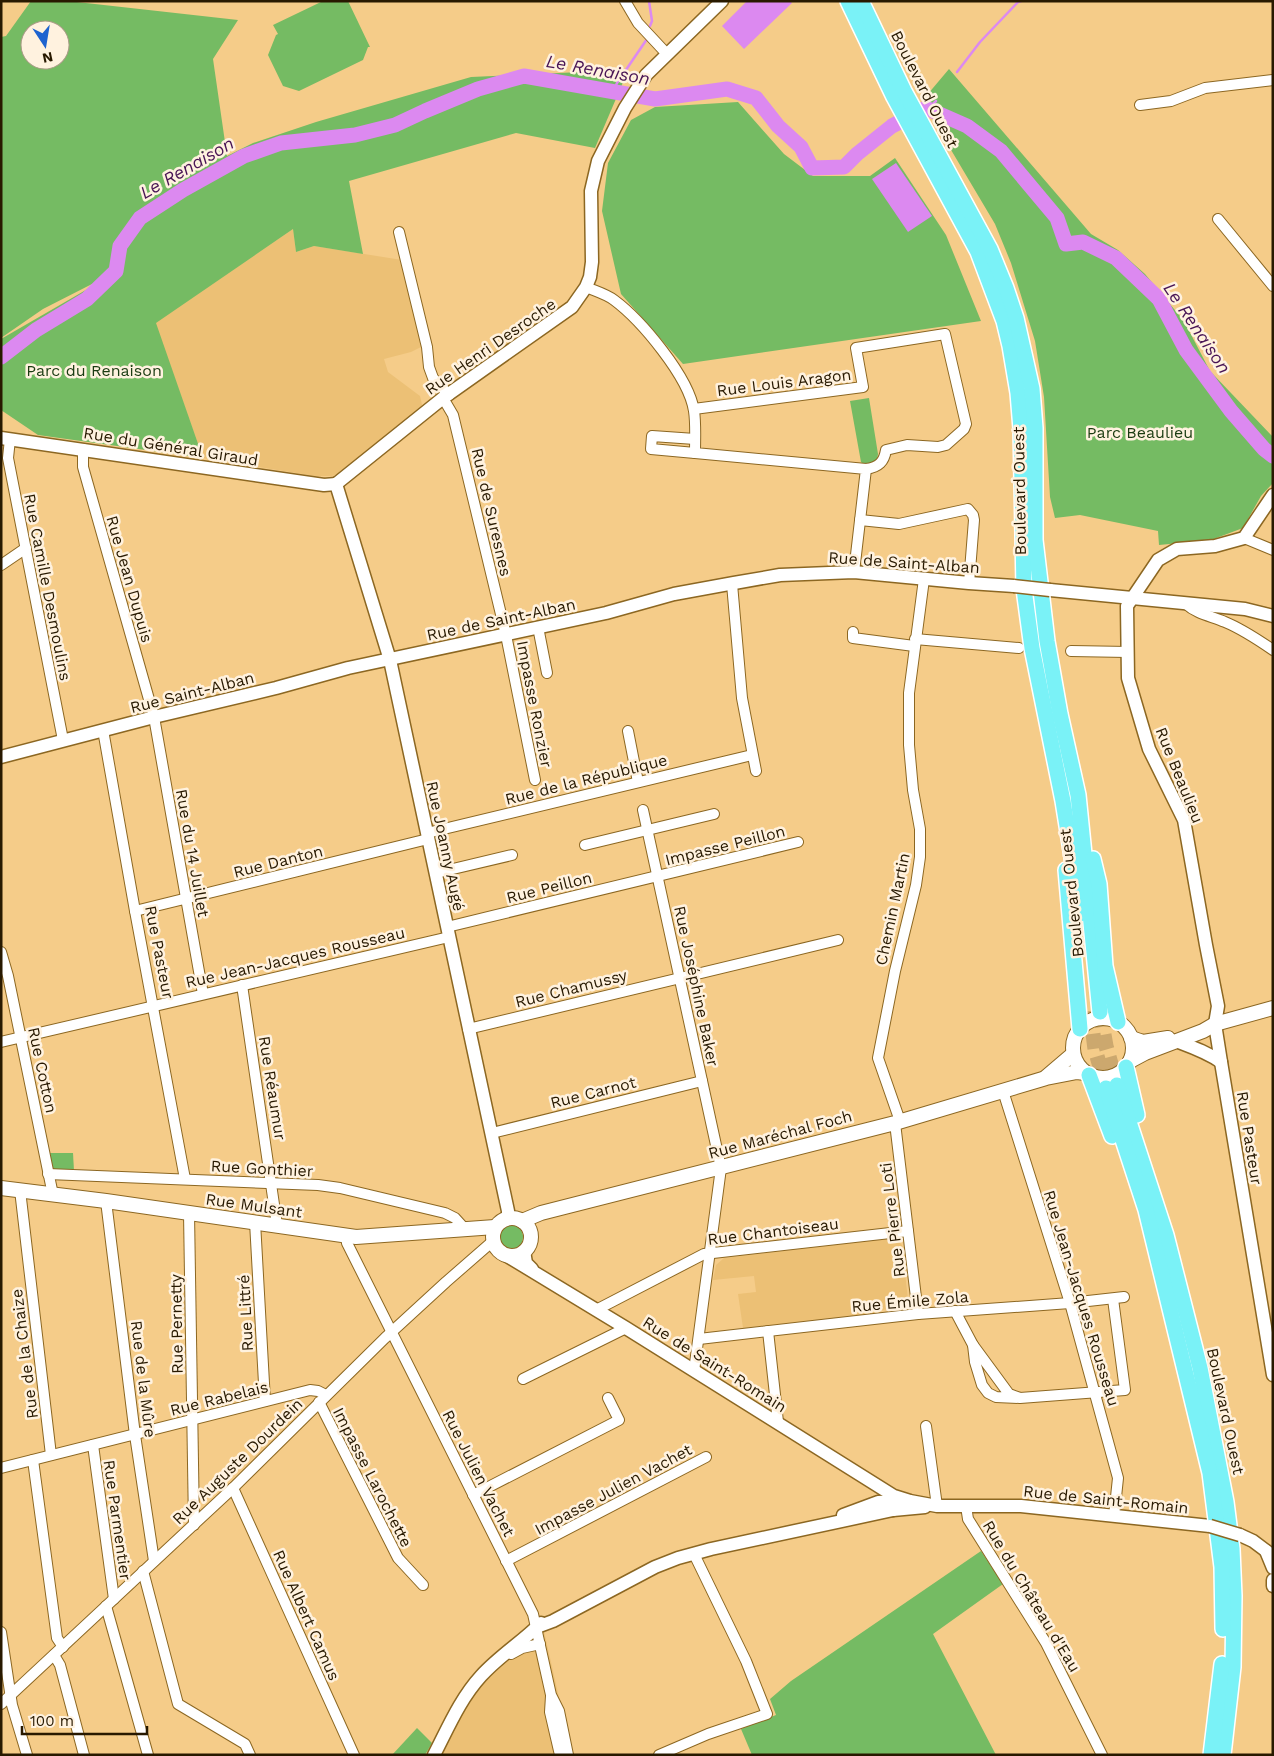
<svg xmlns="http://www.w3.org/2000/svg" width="1274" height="1756" font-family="'Work Sans',sans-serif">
  <rect width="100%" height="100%" fill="#f5cc89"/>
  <!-- built -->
  <g fill="#ecc075">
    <path d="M293,229l3,23 18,-6 88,14 20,82 -1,5 -10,5 -27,7 4,13 32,24 3,13 -73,57 -12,8 -6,2h-17l-112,-18 -48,-135z"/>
    <path d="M895,1238l7,7 6,55 -6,8 -21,2v3l-138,15 -5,-34 18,-2 -2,-16 -41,4 3,-15 8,-7z"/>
    <path d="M544,1631l28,124h-136l46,-75z"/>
  </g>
  <!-- green -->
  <g fill="#75bb63" fill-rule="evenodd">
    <path d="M31,1h37l170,19 -25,39 14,97 26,-13 63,-21 155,-45 133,-6 20,9 -29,68 -79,-15 -167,48 14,73 -49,-8 -18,6 -3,-23 -137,94 47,135 -165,-23 -37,-25v-71l90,-52 1,-3 -49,25 -42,29v-301l5,-1zM30,30h30v30h-30z"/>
    <path d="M323,1h25l22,46h-2l-5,13 -64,31 -16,-5 -15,-31 8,-20 2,-1 -5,-9z"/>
    <path d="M949,69l142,165 27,16 27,24 39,47 26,50 63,66v46l-12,13 -18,32 -32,12 -52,5 -1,-14 -78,-16 -25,3 -5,-21 -6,-100 -9,-56 -24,-78 -16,-39 -73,-123z"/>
    <path d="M738,102l46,52 29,22h57l25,-18 51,77 35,86 -298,43 -62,-70 -19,-83 6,-48 23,-43 24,-13z"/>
    <path d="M869,398l9,56c-1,10 -6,10 -14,11l-3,-3 -11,-61z"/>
    <path d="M50,1153h23l1,18 -19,-1 -3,-3z"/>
    <circle cx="511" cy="1237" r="12"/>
    <path d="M981,1551l22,33 -70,50 63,121h-244l-11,-26 35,-14 -6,-16 21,-18z"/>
    <path d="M417,1728l15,15 -7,12h-33z"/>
  </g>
  <!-- water -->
  <g fill="#dc89f0">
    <path d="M747,1h43l2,2 -48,46 -22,-23z"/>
    <path d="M896,163l36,53 -24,16 -36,-53z"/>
  </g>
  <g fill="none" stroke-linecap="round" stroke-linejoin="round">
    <!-- stream -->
    <g stroke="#dc89f0" stroke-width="2.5">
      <path d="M649,1l3,20 -2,5"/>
      <path d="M957,72l23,-30 38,-40 3,-1"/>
      <path d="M613,92l4,-9 30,-44"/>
      <path d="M936,101l-3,3 4,9"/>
    </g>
    <!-- river -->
    <path stroke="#dc89f0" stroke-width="15" d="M1,357l35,-27 51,-31 29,-28 4,-25 20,-28 43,-28 61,-34 37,-13 74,-8 40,-10 30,-14 53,-22 46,-13 131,23 72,-10 29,9 22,28 23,21 11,21 32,-1 13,-13 35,-28 34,-18 41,18 34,25 56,67 9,26 17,-2 33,16 43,41 27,51 45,61 33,38 9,7"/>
    <!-- primary-tunnel -->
    <g stroke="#cca86e" stroke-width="15" stroke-dasharray="15 8" stroke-linecap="butt">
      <path d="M1090,1011l5,38 11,39"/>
      <path d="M1100,1012l6,34 11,39"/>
    </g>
    <defs>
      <g id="minor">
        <path d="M625,1l13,22 28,30"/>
        <path d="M1140,105l31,-4 34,-13 68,-8"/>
        <path d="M1218,219l55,67"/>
        <path d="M399,232l28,115 2,20 4,11 16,17"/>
        <path d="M586,287c9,4 20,7 28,13 27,20 75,77 80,111 2,13 1,28 1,42l171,16 -12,103"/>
        <path d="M443,398l10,17 53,220 29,145"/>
        <path d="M694,409l169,-22 -7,-39 89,-14 21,90 -2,5 -18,16 -8,2 -31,-2 -21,5c-2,12 -7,17 -20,19"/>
        <path d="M10,439l-2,19 55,282"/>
        <path d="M83,449v18l71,250 49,277"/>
        <path d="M695,453l-44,-4 1,-13 43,3"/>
        <path d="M860,520l39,4 69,-15 5,6 1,5 -5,63"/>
        <path d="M1244,538l29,12"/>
        <path d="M1,565l25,-17"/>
        <path d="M732,584l10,114 14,73"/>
        <path d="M1186,604c11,10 25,12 39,18 17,7 32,17 48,28"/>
        <path d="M538,627l9,46"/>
        <path d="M853,632v6l61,8"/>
        <path d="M915,639l104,9"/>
        <path d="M1071,651l57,1"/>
        <path d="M103,730l32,181 50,268"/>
        <path d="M628,731l10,51"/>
        <path d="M643,810l78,358 -27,203"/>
        <path d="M427,833l325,-78"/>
        <path d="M585,845l129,-31"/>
        <path d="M436,873l76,-18"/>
        <path d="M135,911l293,-72"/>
        <path d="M447,927l351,-85"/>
        <path d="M1,952l7,24 45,219"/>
        <path d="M242,985l35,240"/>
        <path d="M468,1029l370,-89"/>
        <path d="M1,1042l448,-105"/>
        <path d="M1003,1091l67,212 48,175 -4,38"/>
        <path d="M900,1121l-22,-63 17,-87 21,-86 4,-28v-28l-7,-39 -4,-45v-52l15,-114"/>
        <path d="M895,1123l23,191"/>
        <path d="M492,1133l210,-52"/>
        <path d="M48,1174l270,11 22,3 105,25 10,5 10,11"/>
        <path d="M20,1190l31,265"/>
        <path d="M106,1201l29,234 19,126"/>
        <path d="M189,1213l5,312"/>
        <path d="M255,1222l10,179"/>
        <path d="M346,1236l1,7 186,371 18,81 8,16 9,44"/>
        <path d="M596,1310l108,-56 204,-23"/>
        <path d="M955,1311l18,34"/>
        <path d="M768,1331l10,91"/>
        <path d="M699,1339l219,-25 152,-11 54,-6"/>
        <path d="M523,1379l103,-51"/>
        <path d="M1020,1398l-11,-4 -36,-49 2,17 7,23 6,8 8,4 24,1 105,-8 -12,-91"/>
        <path d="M319,1402l79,156 25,27"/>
        <path d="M926,1426l11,80"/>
        <path d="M93,1445l21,154"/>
        <path d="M33,1460l24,178 6,9"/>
        <path d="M1,1468l309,-78 8,1 8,4"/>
        <path d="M233,1488l121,267"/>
        <path d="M473,1495l146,-75 -11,-22"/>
        <path d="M966,1506l2,13 78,124 56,112"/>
        <path d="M506,1561l200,-104"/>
        <path d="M143,1571l35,133 67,40 5,11"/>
        <path d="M106,1606l42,149"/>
        <path d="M1,1632l11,73 15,50"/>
        <path d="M511,1654l11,-6 18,-4"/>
        <path d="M54,1655l6,10 24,90"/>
        <path d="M551,1696l-1,16 10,43"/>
        <path d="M1,1704l232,-216 152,-150 61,-56 47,-41"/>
        <path d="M659,1755l49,-21 59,-20 -21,-53 -52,-107"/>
      </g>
      <g id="tertiary">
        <path d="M1,438l323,47 12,-1"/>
        <path d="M336,484l54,176 118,551v7"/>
        <path d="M336,484l107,-86 129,-91 14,-20 4,-10 2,-15 -1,-71 7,-30 27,-53 21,-33 76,-74"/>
        <path d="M1273,495l-29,43 -29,8 -38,3 -19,11 -31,46 1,72 21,71 35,71 22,125 12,61 -3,18 6,38 52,313"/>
        <path d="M1050,590l195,19 28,7"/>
        <path d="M1,757l153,-40 122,-29 72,-20 258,-55 68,-19 60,-11 46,-8 74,-3 115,11 45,3"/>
        <path d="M1176,1041c16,6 31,11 45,21"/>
        <path d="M524,1251l2,12 6,6"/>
        <path d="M504,1254l122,74 268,168 16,5 27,5h84l189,20"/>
        <path d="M885,1508l8,2 32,-3"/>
        <path d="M843,1515l35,-13 25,-1"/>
        <path d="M1240,1535l13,6 20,15"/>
        <path d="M1266,1551l7,17"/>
        <path d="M1273,1580v6"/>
        <path d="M537,1627l16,-6 102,-54 23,-9 33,-9 182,-39"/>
        <path d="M434,1755c14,-27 26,-56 47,-79 18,-20 41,-34 60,-53"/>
      </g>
      <g id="secondary">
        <circle cx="1103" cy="1048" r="30"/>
        <path d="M1131,1038l12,4 25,-4"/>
        <path d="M1130,1061l15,-8 58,-22 12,-7 58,-16"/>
        <path d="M1046,1077l27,-23"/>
        <path d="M1,1188l105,13 250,36 139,-10"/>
        <circle cx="512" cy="1237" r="19"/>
        <path d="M522,1221l19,-8 354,-90 151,-45 31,-6 8,1"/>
      </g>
      <g id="primary">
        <path d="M848,1l46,96 84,155 26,69 6,25 8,47 3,36 3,160 8,59 31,153 14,87 3,26"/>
        <path d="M861,1l43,90 86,158 16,39 10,30 16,71 3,39v112l12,101 13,73 18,81 22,217"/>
        <path d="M1093,859l6,25 6,82 13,56"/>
        <path d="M1066,870l14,159"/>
        <path d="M1126,1067l11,48"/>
        <path d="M1089,1075l23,61"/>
        <path d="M1117,1085l49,150 34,133 26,134 6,47 2,47 -1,71 -10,88"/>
        <path d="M1106,1088l40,122 64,263 12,94 1,62"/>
        <path d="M1211,1755l11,-91"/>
      </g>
    </defs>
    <!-- minor casing -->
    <use href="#minor" stroke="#8c6722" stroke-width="12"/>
    <!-- tertiary casing -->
    <use href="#tertiary" stroke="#8c6722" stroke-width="15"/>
    <!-- secondary casing -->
    <use href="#secondary" stroke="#8c6722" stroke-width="16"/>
    <!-- primary casing -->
    <use href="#primary" stroke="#fff" stroke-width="18"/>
    <!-- minor -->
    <use href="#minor" stroke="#fff" stroke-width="10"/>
    <!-- tertiary -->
    <use href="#tertiary" stroke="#fff" stroke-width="12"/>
    <!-- secondary -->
    <use href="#secondary" stroke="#fff" stroke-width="14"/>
    <!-- primary -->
    <use href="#primary" stroke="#7af2f7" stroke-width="15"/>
    <defs>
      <g id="tertiary-bridge">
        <path d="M1014,586l36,4"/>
        <path d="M1210,1526l30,9"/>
      </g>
    </defs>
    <!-- tertiary-bridge casing -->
    <use href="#tertiary-bridge" stroke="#8c6722" stroke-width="15" stroke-linecap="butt"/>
    <!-- tertiary-bridge -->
    <use href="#tertiary-bridge" stroke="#fff" stroke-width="12"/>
  </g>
  <g text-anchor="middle" stroke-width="5" stroke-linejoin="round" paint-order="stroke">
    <!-- street labels -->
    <g font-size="16" fill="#281900" stroke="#fff2df">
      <text transform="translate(925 89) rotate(63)" y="6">Boulevard Ouest</text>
      <text transform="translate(490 346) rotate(-35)" y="6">Rue Henri Desroche</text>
      <text transform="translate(784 382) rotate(-7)" y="6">Rue Louis Aragon</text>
      <text transform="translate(171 446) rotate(9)" y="6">Rue du Général Giraud</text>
      <text transform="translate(1019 491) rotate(-91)" y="6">Boulevard Ouest</text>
      <text transform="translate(492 512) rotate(77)" y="6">Rue de Suresnes</text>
      <text transform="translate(904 562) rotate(4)" y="6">Rue de Saint-Alban</text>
      <text transform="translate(130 579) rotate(74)" y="6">Rue Jean Dupuis</text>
      <text transform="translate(48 587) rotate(79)" y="6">Rue Camille Desmoulins</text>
      <text transform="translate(501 619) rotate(-12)" y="6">Rue de Saint-Alban</text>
      <text transform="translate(192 692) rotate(-14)" y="6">Rue Saint-Alban</text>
      <text transform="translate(535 704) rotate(79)" y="6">Impasse Ronzier</text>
      <text transform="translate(1180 775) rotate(68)" y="6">Rue Beaulieu</text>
      <text transform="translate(586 779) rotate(-14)" y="6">Rue de la République</text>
      <text transform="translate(725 845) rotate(-14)" y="6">Impasse Peillon</text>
      <text transform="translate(446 846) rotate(78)" y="6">Rue Joanny Augé</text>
      <text transform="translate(193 853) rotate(80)" y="6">Rue du 14 Juillet</text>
      <text transform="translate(278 861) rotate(-14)" y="6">Rue Danton</text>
      <text transform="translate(549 887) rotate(-14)" y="6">Rue Peillon</text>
      <text transform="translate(1071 893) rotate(-96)" y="6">Boulevard Ouest</text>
      <text transform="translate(892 909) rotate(-78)" y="6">Chemin Martin</text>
      <text transform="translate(160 952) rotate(79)" y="6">Rue Pasteur</text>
      <text transform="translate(295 957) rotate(-13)" y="6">Rue Jean-Jacques Rousseau</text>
      <text transform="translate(697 986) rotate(78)" y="6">Rue Joséphine Baker</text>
      <text transform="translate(571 988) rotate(-14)" y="6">Rue Chamussy</text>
      <text transform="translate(43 1070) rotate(78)" y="6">Rue Cotton</text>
      <text transform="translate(273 1088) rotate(81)" y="6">Rue Réaumur</text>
      <text transform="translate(593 1092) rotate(-14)" y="6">Rue Carnot</text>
      <text transform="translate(780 1134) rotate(-15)" y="6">Rue Maréchal Foch</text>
      <text transform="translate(1250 1138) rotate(81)" y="6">Rue Pasteur</text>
      <text transform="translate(262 1168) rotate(3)" y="6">Rue Gonthier</text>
      <text transform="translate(254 1205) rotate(8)" y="6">Rue Mulsant</text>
      <text transform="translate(892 1220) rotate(-97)" y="6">Rue Pierre Loti</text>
      <text transform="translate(773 1231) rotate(-7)" y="6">Rue Chantoiseau</text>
      <text transform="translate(1082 1298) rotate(73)" y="6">Rue Jean-Jacques Rousseau</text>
      <text transform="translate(910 1301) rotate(-5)" y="6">Rue Émile Zola</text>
      <text transform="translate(245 1313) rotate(-93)" y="6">Rue Littré</text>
      <text transform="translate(176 1324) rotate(-91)" y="6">Rue Pernetty</text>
      <text transform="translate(24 1354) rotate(-97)" y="6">Rue de la Chaize</text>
      <text transform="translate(715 1364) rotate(32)" y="6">Rue de Saint-Romain</text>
      <text transform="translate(144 1379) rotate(83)" y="6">Rue de la Mûre</text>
      <text transform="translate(219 1398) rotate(-14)" y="6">Rue Rabelais</text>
      <text transform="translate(1226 1411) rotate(78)" y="6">Boulevard Ouest</text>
      <text transform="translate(237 1461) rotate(-44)" y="6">Rue Auguste Dourdein</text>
      <text transform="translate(479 1473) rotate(63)" y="6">Rue Julien Vachet</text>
      <text transform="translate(373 1477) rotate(63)" y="6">Impasse Larochette</text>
      <text transform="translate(613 1489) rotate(-28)" y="6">Impasse Julien Vachet</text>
      <text transform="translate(1106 1499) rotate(6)" y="6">Rue de Saint-Romain</text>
      <text transform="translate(118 1520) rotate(82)" y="6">Rue Parmentier</text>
      <text transform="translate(1032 1596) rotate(59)" y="6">Rue du Château d'Eau</text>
      <text transform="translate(307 1615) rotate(66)" y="6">Rue Albert Camus</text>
    </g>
    <!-- park labels -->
    <g font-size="16" fill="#1b3c12" stroke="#fff2df">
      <text x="94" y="376">Parc du Renaison</text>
      <text x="1140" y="438">Parc Beaulieu</text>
    </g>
    <!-- water labels -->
    <g font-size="18" font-style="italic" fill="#491555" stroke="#fff2df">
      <text transform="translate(598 70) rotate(10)" y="6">Le Renaison</text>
      <text transform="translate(187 168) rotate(-30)" y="6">Le Renaison</text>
      <text transform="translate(1197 328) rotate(56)" y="6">Le Renaison</text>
    </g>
  </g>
  <!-- border -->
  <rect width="1274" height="1756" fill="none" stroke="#281900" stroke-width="5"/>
  <!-- north arrow -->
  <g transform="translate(45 45) rotate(168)"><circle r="24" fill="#fff2df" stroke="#a99b86"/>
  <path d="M0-4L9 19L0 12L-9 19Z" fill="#1e63cf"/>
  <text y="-8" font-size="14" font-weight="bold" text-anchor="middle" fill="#281900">N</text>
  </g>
  <!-- scale -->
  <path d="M22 1726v8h125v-8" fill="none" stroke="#281900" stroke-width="2.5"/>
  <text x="30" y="1726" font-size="15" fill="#281900" stroke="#fff2df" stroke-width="4" paint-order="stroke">100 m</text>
</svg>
